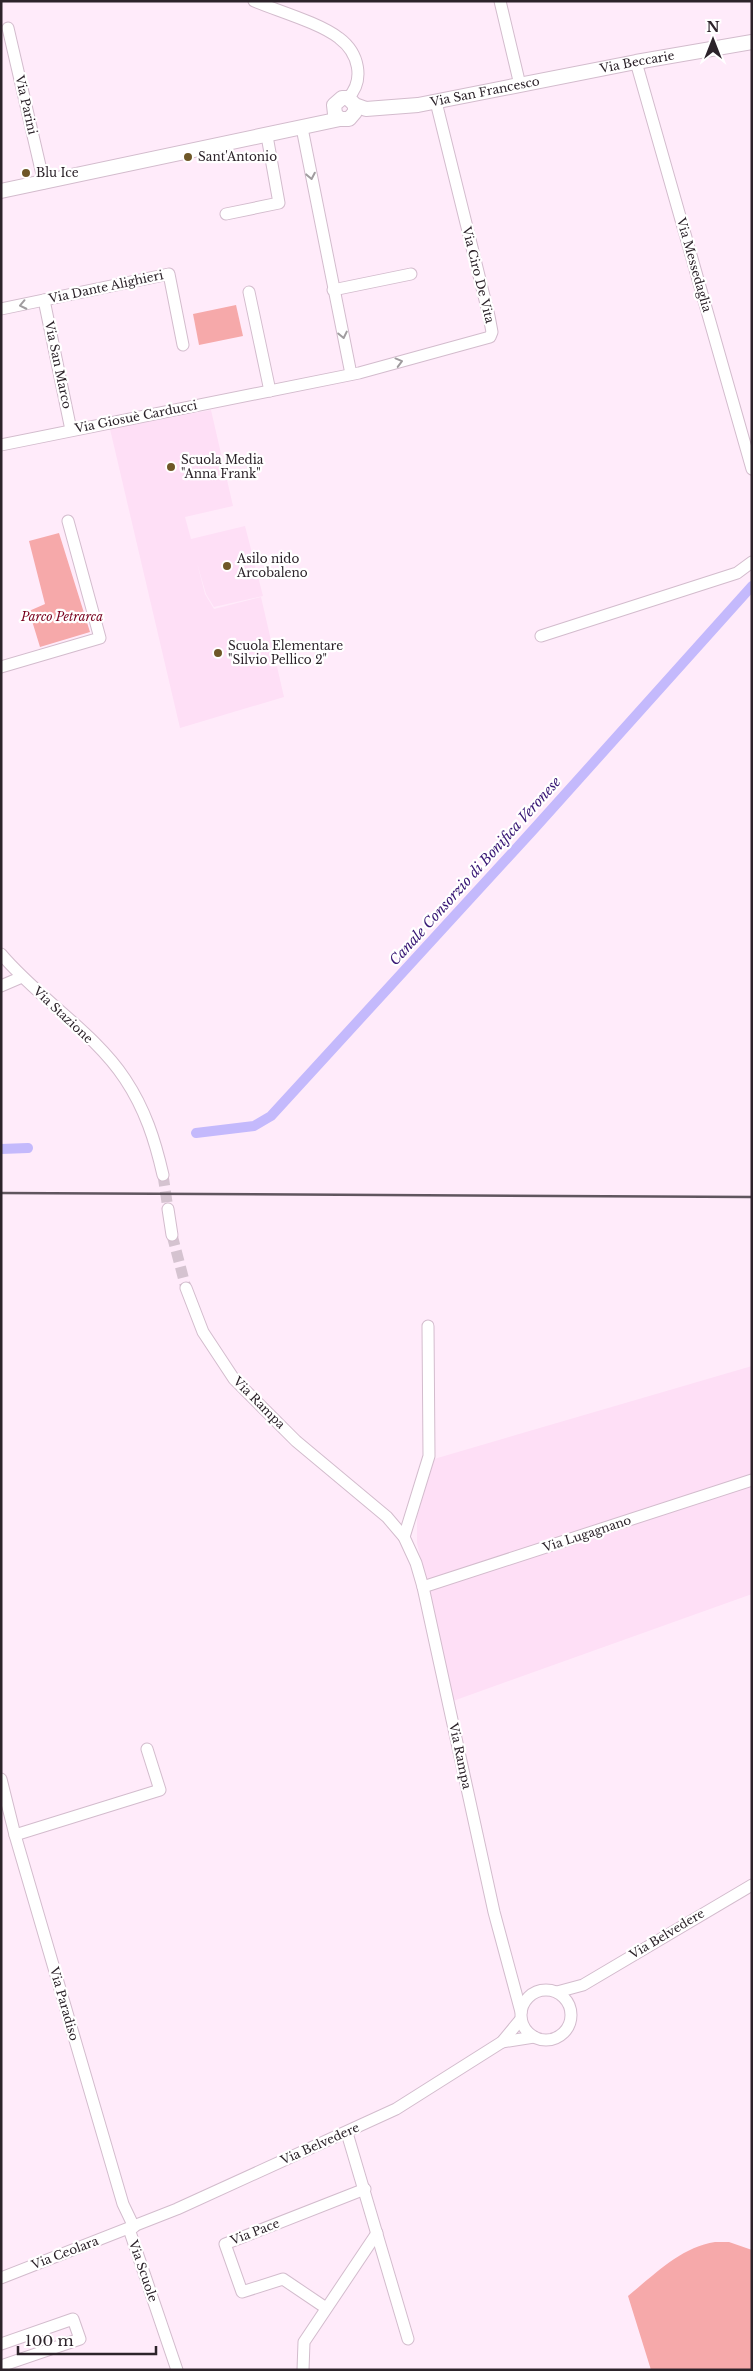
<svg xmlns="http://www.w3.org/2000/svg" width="753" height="2371" font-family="'Libre Baskerville',serif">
  <rect width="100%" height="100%" fill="#ffebfa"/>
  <!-- built -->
  <g fill="#fedff6">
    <path d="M211,410l22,96 -48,11 6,22 54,-13 18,70 -49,11 -8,-13 -9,-31 8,31 9,15 47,-12 23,100 -104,31 -70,-299z"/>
    <path d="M752,1366v228l-299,107 -36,-158v-27l17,-57z"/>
  </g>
  <!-- green -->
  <g fill="#f6a9aa">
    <path d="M236,305l7,31 -44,9 -6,-31z"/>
    <path d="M59,533l31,99 -50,15 -11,-36 16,-7 -16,-63z"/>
    <path d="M715,2242h14l23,8v120h-101l-23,-74c26,-21 53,-49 87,-54z"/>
  </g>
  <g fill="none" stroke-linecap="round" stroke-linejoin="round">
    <!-- canal -->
    <g stroke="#c4b9fc" stroke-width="10">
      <path d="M196,1133l58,-7 17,-10 262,-286 219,-244"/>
      <path d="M1,1149l27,-1"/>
    </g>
    <!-- minor-tunnel -->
    <g stroke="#d5c3d0" stroke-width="11" stroke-dasharray="11 5.5" stroke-linecap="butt">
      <path d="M163,1175l5,34"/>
      <path d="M172,1235l14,53"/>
    </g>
    <defs>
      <g id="minor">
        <path d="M254,1c24,10 66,22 85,37 20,15 26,42 9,60"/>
        <path d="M500,1l20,84"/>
        <path d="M8,28l36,155"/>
        <path d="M636,62l116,407"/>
        <path d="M302,128l49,246"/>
        <path d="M226,214l53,-11 -12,-67"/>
        <path d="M333,290l78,-16"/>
        <path d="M249,292l21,99"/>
        <path d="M44,300l27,130"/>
        <path d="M1,309l168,-35 14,71"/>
        <path d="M1,445l358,-72 131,-36 2,-5 -3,-16 -53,-214"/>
        <path d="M541,636l196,-63 15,-11"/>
        <path d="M1,667l99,-29 -32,-117"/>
        <path d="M1,954c37,44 94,79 124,125 20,30 30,61 38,96"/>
        <path d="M1,986l21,-9"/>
        <path d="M168,1209l4,26"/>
        <path d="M186,1288l17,44 31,47 62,62 91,76 17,20 12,26 7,24 71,325 27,100"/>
        <path d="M404,1537l25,-81 -1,-130"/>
        <path d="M423,1587l329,-107"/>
        <path d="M1,1779l14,56 108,369 11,23"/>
        <path d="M15,1835l145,-45 -13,-41"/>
        <circle cx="546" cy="2015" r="25"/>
        <path d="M557,1992l26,-7 169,-100"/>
        <path d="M502,2042l32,-5"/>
        <path d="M347,2133l61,206"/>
        <path d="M129,2229l48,141"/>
        <path d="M1,2278l176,-69 219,-100 106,-67 19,-23"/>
        <path d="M326,2308l-43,-29 -41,13 -17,-48 140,-55"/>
        <path d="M1,2344l72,-25 7,20 -79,27"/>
        <path d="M303,2370l1,-28 73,-109"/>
      </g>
      <g id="major">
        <path id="s1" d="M355,105v7l-6,7h-9l-5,-5 -1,-9 8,-7h6l7,7 11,4 52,-4 218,-43 116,-20"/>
        <path d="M1,191l339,-72"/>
      </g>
    </defs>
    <!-- minor casing -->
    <use href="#minor" stroke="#d3bccd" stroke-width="13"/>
    <!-- major casing -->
    <use href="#major" stroke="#d3bccd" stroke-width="16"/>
    <!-- minor -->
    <use href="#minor" stroke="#fff" stroke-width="11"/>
    <!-- major -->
    <use href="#major" stroke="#fff" stroke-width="14"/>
    <!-- rail -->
    <path stroke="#60555e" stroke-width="2.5" d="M1,1193l751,4"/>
  </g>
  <!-- one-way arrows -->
  <defs><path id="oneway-chevron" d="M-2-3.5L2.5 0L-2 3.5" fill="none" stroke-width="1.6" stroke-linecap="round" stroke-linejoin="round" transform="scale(1.25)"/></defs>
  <g stroke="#a09c9f">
    <use href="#oneway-chevron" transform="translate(311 176) rotate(79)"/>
    <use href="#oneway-chevron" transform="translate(23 305) rotate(168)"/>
    <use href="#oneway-chevron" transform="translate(343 335) rotate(78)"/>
    <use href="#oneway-chevron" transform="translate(399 362) rotate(-15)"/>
  </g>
  <!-- markers -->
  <g fill="#6e5727" stroke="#fff" stroke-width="2">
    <circle cx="188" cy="157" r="5"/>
    <circle cx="26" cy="173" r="5"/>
    <circle cx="171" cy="467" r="5"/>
    <circle cx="227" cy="566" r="5"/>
    <circle cx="218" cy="653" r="5"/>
  </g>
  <g text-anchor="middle" stroke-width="4.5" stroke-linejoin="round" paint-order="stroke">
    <!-- street labels -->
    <g font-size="12" fill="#2c232a" stroke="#fff">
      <text dy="4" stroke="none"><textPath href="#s1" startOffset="355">Via Beccarie</textPath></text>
      <text dy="4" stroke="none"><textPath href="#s1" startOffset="200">Via San Francesco</textPath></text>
      <text transform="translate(26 105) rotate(77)" y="4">Via Parini</text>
      <text transform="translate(694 265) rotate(74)" y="4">Via Messedaglia</text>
      <text transform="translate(478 275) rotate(76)" y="4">Via Ciro De Vita</text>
      <text transform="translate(106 287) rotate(-12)" y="4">Via Dante Alighieri</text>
      <text transform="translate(58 365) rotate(78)" y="4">Via San Marco</text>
      <text transform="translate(136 417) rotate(-11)" y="4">Via Giosuè Carducci</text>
      <text transform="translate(63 1015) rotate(43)" y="4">Via Stazione</text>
      <text transform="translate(259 1403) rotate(45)" y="4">Via Rampa</text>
      <text transform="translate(587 1534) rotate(-18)" y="4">Via Lugagnano</text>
      <text transform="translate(460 1756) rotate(78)" y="4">Via Rampa</text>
      <text transform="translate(667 1934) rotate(-31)" y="4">Via Belvedere</text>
      <text transform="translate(64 2004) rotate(74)" y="4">Via Paradiso</text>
      <text transform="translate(320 2144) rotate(-24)" y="4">Via Belvedere</text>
      <text transform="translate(255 2232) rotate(-21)" y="4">Via Pace</text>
      <text transform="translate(65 2253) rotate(-21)" y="4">Via Ceolara</text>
      <text transform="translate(143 2271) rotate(71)" y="4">Via Scuole</text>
    </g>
    <!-- poi labels -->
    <g font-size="12" fill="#2c232a" stroke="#fff" text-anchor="start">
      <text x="198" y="161">Sant'Antonio</text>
      <text x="36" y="177">Blu Ice</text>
      <text x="181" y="464">Scuola Media<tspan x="181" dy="14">"Anna Frank"</tspan></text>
      <text x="237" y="563">Asilo nido<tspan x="237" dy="14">Arcobaleno</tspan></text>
      <text x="228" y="650">Scuola Elementare<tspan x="228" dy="14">"Silvio Pellico 2"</tspan></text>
    </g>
    <!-- park labels -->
    <g font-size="12" font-style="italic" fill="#78001d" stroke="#fff">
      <text x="62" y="621">Parco Petrarca</text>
    </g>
    <!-- water labels -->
    <g font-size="14" font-style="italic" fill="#371674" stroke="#fff">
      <text transform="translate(475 871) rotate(-48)" y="5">Canale Consorzio di Bonifica Veronese</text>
    </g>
  </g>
  <!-- border -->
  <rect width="753" height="2371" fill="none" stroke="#2c232a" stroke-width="5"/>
  <!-- north arrow -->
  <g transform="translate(713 40)" stroke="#ffffff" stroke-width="4" paint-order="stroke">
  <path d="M0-4L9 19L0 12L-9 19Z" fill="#2c232a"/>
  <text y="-8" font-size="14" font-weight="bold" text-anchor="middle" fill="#2c232a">N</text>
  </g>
  <!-- scale -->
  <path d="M18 2346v8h138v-8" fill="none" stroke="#2c232a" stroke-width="2.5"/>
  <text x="25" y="2346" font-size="15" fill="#2c232a" stroke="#ffffff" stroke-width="4" paint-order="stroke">100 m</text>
</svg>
